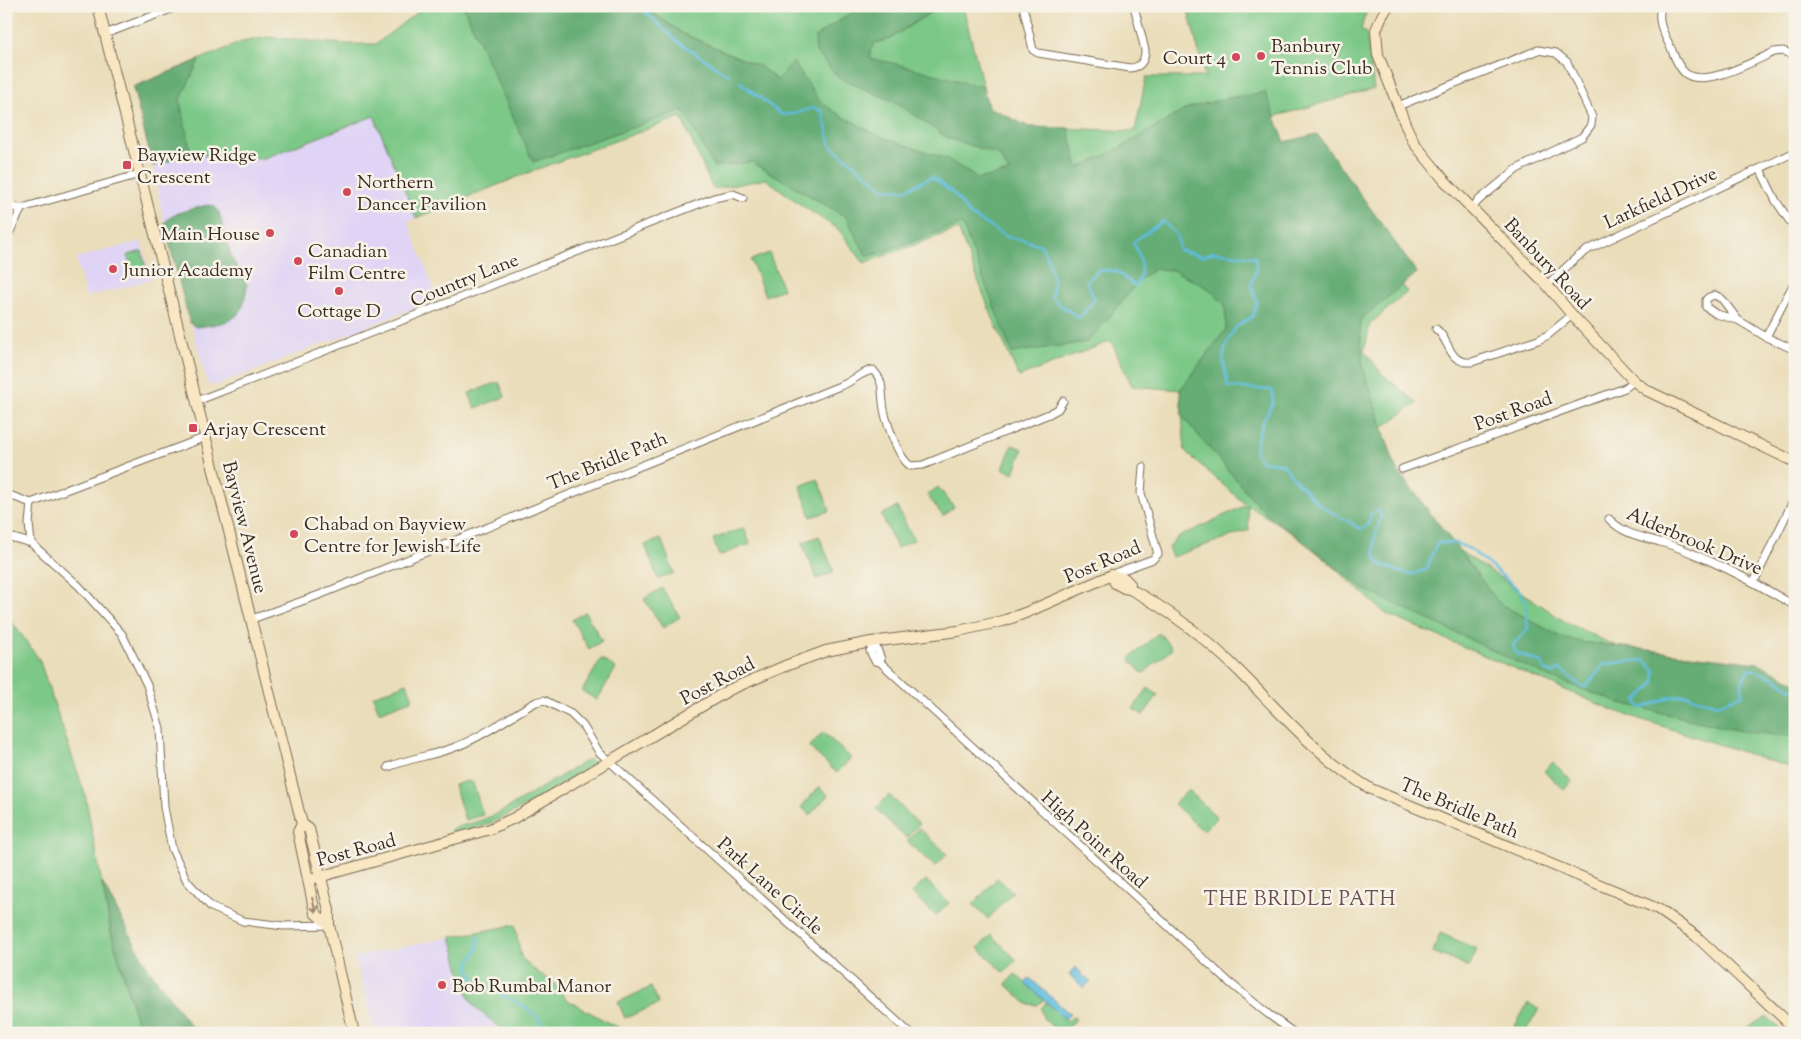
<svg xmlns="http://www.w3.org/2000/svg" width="1801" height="1039" font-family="'Sorts Mill Goudy',serif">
  <rect width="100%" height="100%" fill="#f7f3e8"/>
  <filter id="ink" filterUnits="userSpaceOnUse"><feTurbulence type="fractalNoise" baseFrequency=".02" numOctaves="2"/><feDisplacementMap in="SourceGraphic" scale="10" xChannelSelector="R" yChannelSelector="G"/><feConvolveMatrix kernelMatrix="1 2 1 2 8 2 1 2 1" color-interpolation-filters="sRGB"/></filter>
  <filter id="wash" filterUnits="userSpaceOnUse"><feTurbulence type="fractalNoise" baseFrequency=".0096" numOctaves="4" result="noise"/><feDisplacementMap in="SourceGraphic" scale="20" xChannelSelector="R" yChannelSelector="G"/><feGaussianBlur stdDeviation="1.12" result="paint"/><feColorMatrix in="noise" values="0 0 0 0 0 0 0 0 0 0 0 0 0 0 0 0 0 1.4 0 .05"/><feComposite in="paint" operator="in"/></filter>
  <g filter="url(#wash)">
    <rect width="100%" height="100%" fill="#eaddb9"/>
    <!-- built -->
    <g fill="#dfd4f5">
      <path d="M374,116l42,102 -8,4 30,77 -221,86h-9l-44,-162 -11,-57 38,-12 71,5z"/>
      <path d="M141,241l10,39 -65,17 -10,-39z"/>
      <path d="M451,937l14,48 40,48h-130l-20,-76z"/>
    </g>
    <!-- green -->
    <g fill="#7cc887" stroke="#5c7952">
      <path d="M425,6h538l25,101 41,20 106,4 11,-54h59l-18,-71h183l-6,12 -3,13 5,1 8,57 -105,29 38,70 66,49 34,55 -37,32 -6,27 18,23 35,29 -41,29 -10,30 82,81 118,79 43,21 186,76v50l-180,-58 -229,-97 -83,-75 -56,-34 2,25 -77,27 -4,-10 9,-9 69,-33 -61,-54 -5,-61 -48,-4 -21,-45 -92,36 -27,-61 -34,-87 -94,34 -26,-34 -34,-22 -38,-28 -53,10 -32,-72 -146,53 -119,48 -42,-102 -112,43 -71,-5 -38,12 -20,-79 109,-45 26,-5 75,7h33z"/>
      <path d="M142,251l4,17 -4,1 2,4 -11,3 -5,-21z"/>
      <path d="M769,253l14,36 -18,7 -14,-36z"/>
      <path d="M499,382l6,15 -30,11 -6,-15z"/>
      <path d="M1012,445l11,4 -9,24 -11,-4z"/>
      <path d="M818,479l12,32 -19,6 -11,-31z"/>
      <path d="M938,487l16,20 -11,9 -16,-21z"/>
      <path d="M897,507l17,33 -17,8 -16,-33z"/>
      <path d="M744,528l6,16 -31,12 -6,-17z"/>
      <path d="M819,536l15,36 -17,7 -15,-36z"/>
      <path d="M661,539l13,34 -16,6 -13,-34z"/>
      <path d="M662,588l18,29 -17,11 -19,-29z"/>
      <path d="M585,612l17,29 -13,8 -17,-29z"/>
      <path d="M6,614l33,45 46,135 26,138 29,101h-134z"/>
      <path d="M1157,634h3l11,13v3l-27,23 -3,-1 -11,-12 1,-3z"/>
      <path d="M601,659l15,9 -19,32 -15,-9z"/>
      <path d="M407,683l6,16 -34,13 -6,-16z"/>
      <path d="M1148,688l10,7 -15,20 -10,-6z"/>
      <path d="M823,732l28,26 -14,15 -28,-26z"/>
      <path d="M589,759l4,4 -2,2c-44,27 -88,61 -140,69v-5l31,-9 19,-8z"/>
      <path d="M1553,762l19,19 -8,9 -20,-19z"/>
      <path d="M468,781l5,2 10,32 -18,5 -11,-35z"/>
      <path d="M819,787l9,8 -18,20 -9,-8z"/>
      <path d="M1188,790l29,27 -14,14 -29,-27z"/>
      <path d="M889,795l30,29 -13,14 -30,-29z"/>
      <path d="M919,828l28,26 -12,13 -28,-26z"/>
      <path d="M997,878l16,14 -25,27 -15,-14z"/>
      <path d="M926,880l23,23 -13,13 -24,-23z"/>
      <path d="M515,925l6,32 11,11 24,17 10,14 43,24 23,10h-127c-9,-11 -25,-19 -32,-29 -12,-19 -15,-45 -22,-67z"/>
      <path d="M1440,933l37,16 -8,18 -36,-15z"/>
      <path d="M991,935l26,25 -13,13 -26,-25z"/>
      <path d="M1015,974l29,25 -6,6 -11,-1 -21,-20z"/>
      <path d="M651,987l8,17 -34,14 -7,-16z"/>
      <path d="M1047,1002l21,19 5,-4 3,2 -12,14h-5l-16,-15 -2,-10z"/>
      <path d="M1528,1003l11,6 -14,24 -13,-2z"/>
      <path d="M1767,1016l17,17h-45z"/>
    </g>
    <!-- forest -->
    <g fill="#65ac74" stroke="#506b49">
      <path d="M463,6h180l39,27 79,34 16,13 16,-18 26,38 14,11 48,26 67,22 30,20 31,-7 -11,-18 -51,-16 -48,-34 -61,-27 -22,-25 -1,-15 46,-31h79l-50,33 -15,4 -5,8 1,8 22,4 90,24 5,20 41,20 39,1 10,40 33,-15 77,-45 40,-10 37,-6 20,50 32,-8 100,139 -57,47 3,47 33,102 49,63 54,71 60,33 22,6 177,21 37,19v55l-55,-6 -120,-28 -76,-28 -180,-86 -103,-80 -79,-93 -2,-26 46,-61 -1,-24 -17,-17 -35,-18 -18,-1 -15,10 -37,46 -16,17 -75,11 -50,-129 -95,33 -21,-40 -94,-55 -38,5 -31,-57 -150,52z"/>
      <path d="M199,60l-19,41 11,53 -38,12 -20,-79z"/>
      <path d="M208,205l6,1 5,6 12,45 16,28c-1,7 -2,16 -5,23 -6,16 -31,17 -46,19l-6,-4 -26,-100c9,-11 30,-15 44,-18z"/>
      <path d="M102,882l46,86 48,65h-56l-29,-101z"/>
    </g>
    <!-- water -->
    <g fill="#61bddf" stroke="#4e747e">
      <path d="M1076,967l5,5 -1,2 11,7 -7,7 -15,-13z"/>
      <path d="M1030,978l40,36 -5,5 -40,-36z"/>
    </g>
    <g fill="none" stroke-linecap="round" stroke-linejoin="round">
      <!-- stream -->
      <g stroke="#61bddf" stroke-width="2.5">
        <path d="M635,6l7,3 36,33 51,33"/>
        <path d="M740,82l42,33 15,-2 16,-5 9,3 9,35 54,43 20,1 27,-13 22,17 15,20 40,24 11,1 21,6c10,19 14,31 11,52 7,9 18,14 27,21l16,-19 -9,-18 13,-11 17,1 19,15c11,-14 5,-30 -2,-44l30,-21 14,15 2,14 23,6 12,-4 41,5 1,13 -5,15 6,17 -4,14 -17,11 -9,16 -4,14 5,30 44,3 1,13 -9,16 -6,16 -3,18 7,8 21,3 12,16 26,26 40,23 7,-4 3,-11 8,-4 2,7 -7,23 1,18 4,5 20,9 14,2 14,-5 6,-17 5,-9h17l15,6 50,42 6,11 2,27 -15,16 3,8 26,10 2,7 10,3 6,-4 21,17 5,1 18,-23 41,-4 10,11 -1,13 -17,16 1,6 5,2 27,-11 16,-2 31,10 16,-7 9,-2v-13l6,-14c18,3 32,12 47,22"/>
        <path d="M479,937l-2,14 -6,7 -3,11 7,11 55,30 10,11 7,12"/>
      </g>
    </g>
  </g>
  <g filter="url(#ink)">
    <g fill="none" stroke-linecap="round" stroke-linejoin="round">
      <defs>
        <g id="street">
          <path d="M1023,6l10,44 5,3 92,15c11,-1 15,-7 15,-18l-11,-44"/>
          <path d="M1661,6c-4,16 2,26 9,40 4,9 7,20 15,27 19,16 69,-12 89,-21l9,-1 12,5"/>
          <path d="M105,34l74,-28"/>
          <path d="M1398,106l140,-56 18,3 11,9 25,55 -1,8 -9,12 -65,32 -38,31 -7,8"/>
          <path d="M1760,169l16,32 19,28"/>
          <path d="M6,207l16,1"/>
          <path d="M6,239l16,-31 118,-34"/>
          <path d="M6,258v20"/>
          <path d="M1547,285l29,-27 13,-9 206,-97"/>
          <path d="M1715,295l7,4 16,21 -22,-6 -10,-7v-7l3,-3z"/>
          <path d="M1738,320l28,17 29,13"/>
          <path d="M1436,329c15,11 11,35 36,33l66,-22 10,-5 24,-20"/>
          <path d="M1766,337l29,-56"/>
          <path d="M197,401l517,-203 19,-4 10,4"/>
          <path d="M1402,469l223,-81 9,-7"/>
          <path d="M6,496h6l19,7 175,-66"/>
          <path d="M31,503l-2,21 2,19 48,43 43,48 25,51 13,43 4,79 8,42 15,32 24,26 32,14 41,5 45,-1"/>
          <path d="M1609,519c16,16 31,17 51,23 12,3 25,8 36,13 34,14 67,32 99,51"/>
          <path d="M6,536l25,7"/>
          <path d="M1112,574l41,-15 5,-5 -17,-61 2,-26"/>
          <path d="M1754,582l41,-85"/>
          <path d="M252,619l67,-24 526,-211c10,-5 17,-12 28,-14 11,12 8,17 10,32 1,15 15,57 28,64l12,-1 126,-51 9,-5 5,-8"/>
          <path d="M871,642l2,5 -3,4 5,10 5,1 350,321 38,31 26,19"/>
          <path d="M873,647l4,2 4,10 -1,3"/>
          <path d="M388,767c22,-9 48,-12 70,-21 28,-11 52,-30 78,-44l8,-2 27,14 12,12 16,26 311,281"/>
        </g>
        <g id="secondary">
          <path d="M98,6l204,818 7,5 20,81v15l25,108"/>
          <path d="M1388,6l-6,10 -6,14 2,25 28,71 8,17 31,38 102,104 25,30 62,66 12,9 149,72"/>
          <path d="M1112,575l3,8 9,5 6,1c41,22 77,50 110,83 41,41 80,87 131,117l287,120 38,27 99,93"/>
          <path d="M1112,575l12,3 6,6v5"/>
          <path d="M302,824l-4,8 17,81 14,12"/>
          <path d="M308,880l182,-51 24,-11 215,-128 56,-24 41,-15 45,-9 87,-11 45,-10 22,-8 87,-38"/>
        </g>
      </defs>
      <!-- street casing -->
      <use href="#street" stroke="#786954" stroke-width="9"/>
      <!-- secondary casing -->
      <use href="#secondary" stroke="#786954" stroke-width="12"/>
      <!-- street -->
      <use href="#street" stroke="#fff" stroke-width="7"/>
      <!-- secondary -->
      <use href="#secondary" stroke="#f9e7c3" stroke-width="10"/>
    </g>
    <!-- one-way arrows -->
    <defs><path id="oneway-shaft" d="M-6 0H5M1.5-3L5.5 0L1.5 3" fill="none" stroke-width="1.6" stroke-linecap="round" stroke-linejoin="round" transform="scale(1.25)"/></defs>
    <use stroke="#9a8870" href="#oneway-shaft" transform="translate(314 905) rotate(75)"/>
  </g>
  <!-- markers -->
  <g fill="#d1495b" stroke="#f7f3e8" stroke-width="2">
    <circle cx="1261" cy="56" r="5"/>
    <circle cx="1236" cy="57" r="5"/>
    <rect x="122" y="160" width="10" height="10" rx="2.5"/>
    <circle cx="347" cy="192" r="5"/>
    <circle cx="270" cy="233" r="5"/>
    <circle cx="298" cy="261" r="5"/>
    <circle cx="113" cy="269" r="5"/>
    <circle cx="339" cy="291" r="5"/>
    <rect x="188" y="423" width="10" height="10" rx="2.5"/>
    <circle cx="294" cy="534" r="5"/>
    <circle cx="442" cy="985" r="5"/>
  </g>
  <g text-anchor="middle" stroke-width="5" stroke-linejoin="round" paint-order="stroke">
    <!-- poi labels -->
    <g font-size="19" fill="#3b2a1e" stroke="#f7f3e8" text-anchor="start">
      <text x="1271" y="52">Banbury<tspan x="1271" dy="22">Tennis Club</tspan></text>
      <text x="1226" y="64" text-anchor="end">Court 4</text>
      <text x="137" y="161">Bayview Ridge<tspan x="137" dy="22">Crescent</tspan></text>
      <text x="357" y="188">Northern<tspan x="357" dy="22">Dancer Pavilion</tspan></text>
      <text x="260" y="240" text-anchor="end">Main House</text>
      <text x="308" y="257">Canadian<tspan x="308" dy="22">Film Centre</tspan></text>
      <text x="123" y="276">Junior Academy</text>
      <text x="339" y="317" text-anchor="middle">Cottage D</text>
      <text x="203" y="435">Arjay Crescent</text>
      <text x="304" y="530">Chabad on Bayview<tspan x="304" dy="22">Centre for Jewish Life</tspan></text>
      <text x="452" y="992">Bob Rumbal Manor</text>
    </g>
    <!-- street labels -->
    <g font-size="19" fill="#3b2a1e" stroke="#f7f3e8">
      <text transform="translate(1660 197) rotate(-25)" y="7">Larkfield Drive</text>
      <text transform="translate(1548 263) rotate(47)" y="7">Banbury Road</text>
      <text transform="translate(464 279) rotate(-22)" y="7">Country Lane</text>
      <text transform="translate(1513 410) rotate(-20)" y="7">Post Road</text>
      <text transform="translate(607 460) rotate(-22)" y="7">The Bridle Path</text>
      <text transform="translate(246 527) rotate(76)" y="7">Bayview Avenue</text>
      <text transform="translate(1695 540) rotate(23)" y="7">Alderbrook Drive</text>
      <text transform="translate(1102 561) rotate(-23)" y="7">Post Road</text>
      <text transform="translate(717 680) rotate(-28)" y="7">Post Road</text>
      <text transform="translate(1460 807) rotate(23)" y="7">The Bridle Path</text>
      <text transform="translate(1095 839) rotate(42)" y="7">High Point Road</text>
      <text transform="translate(356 849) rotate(-15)" y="7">Post Road</text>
      <text transform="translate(771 885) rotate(42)" y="7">Park Lane Circle</text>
    </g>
    <!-- neighbourhood labels -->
    <g font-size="20" letter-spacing="1" fill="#6f4d54" stroke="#f7f3e8">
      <text x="1300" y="905">THE BRIDLE PATH</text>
    </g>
  </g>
  <!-- margin -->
  <rect width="1801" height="1039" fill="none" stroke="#f7f3e8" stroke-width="25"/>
</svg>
